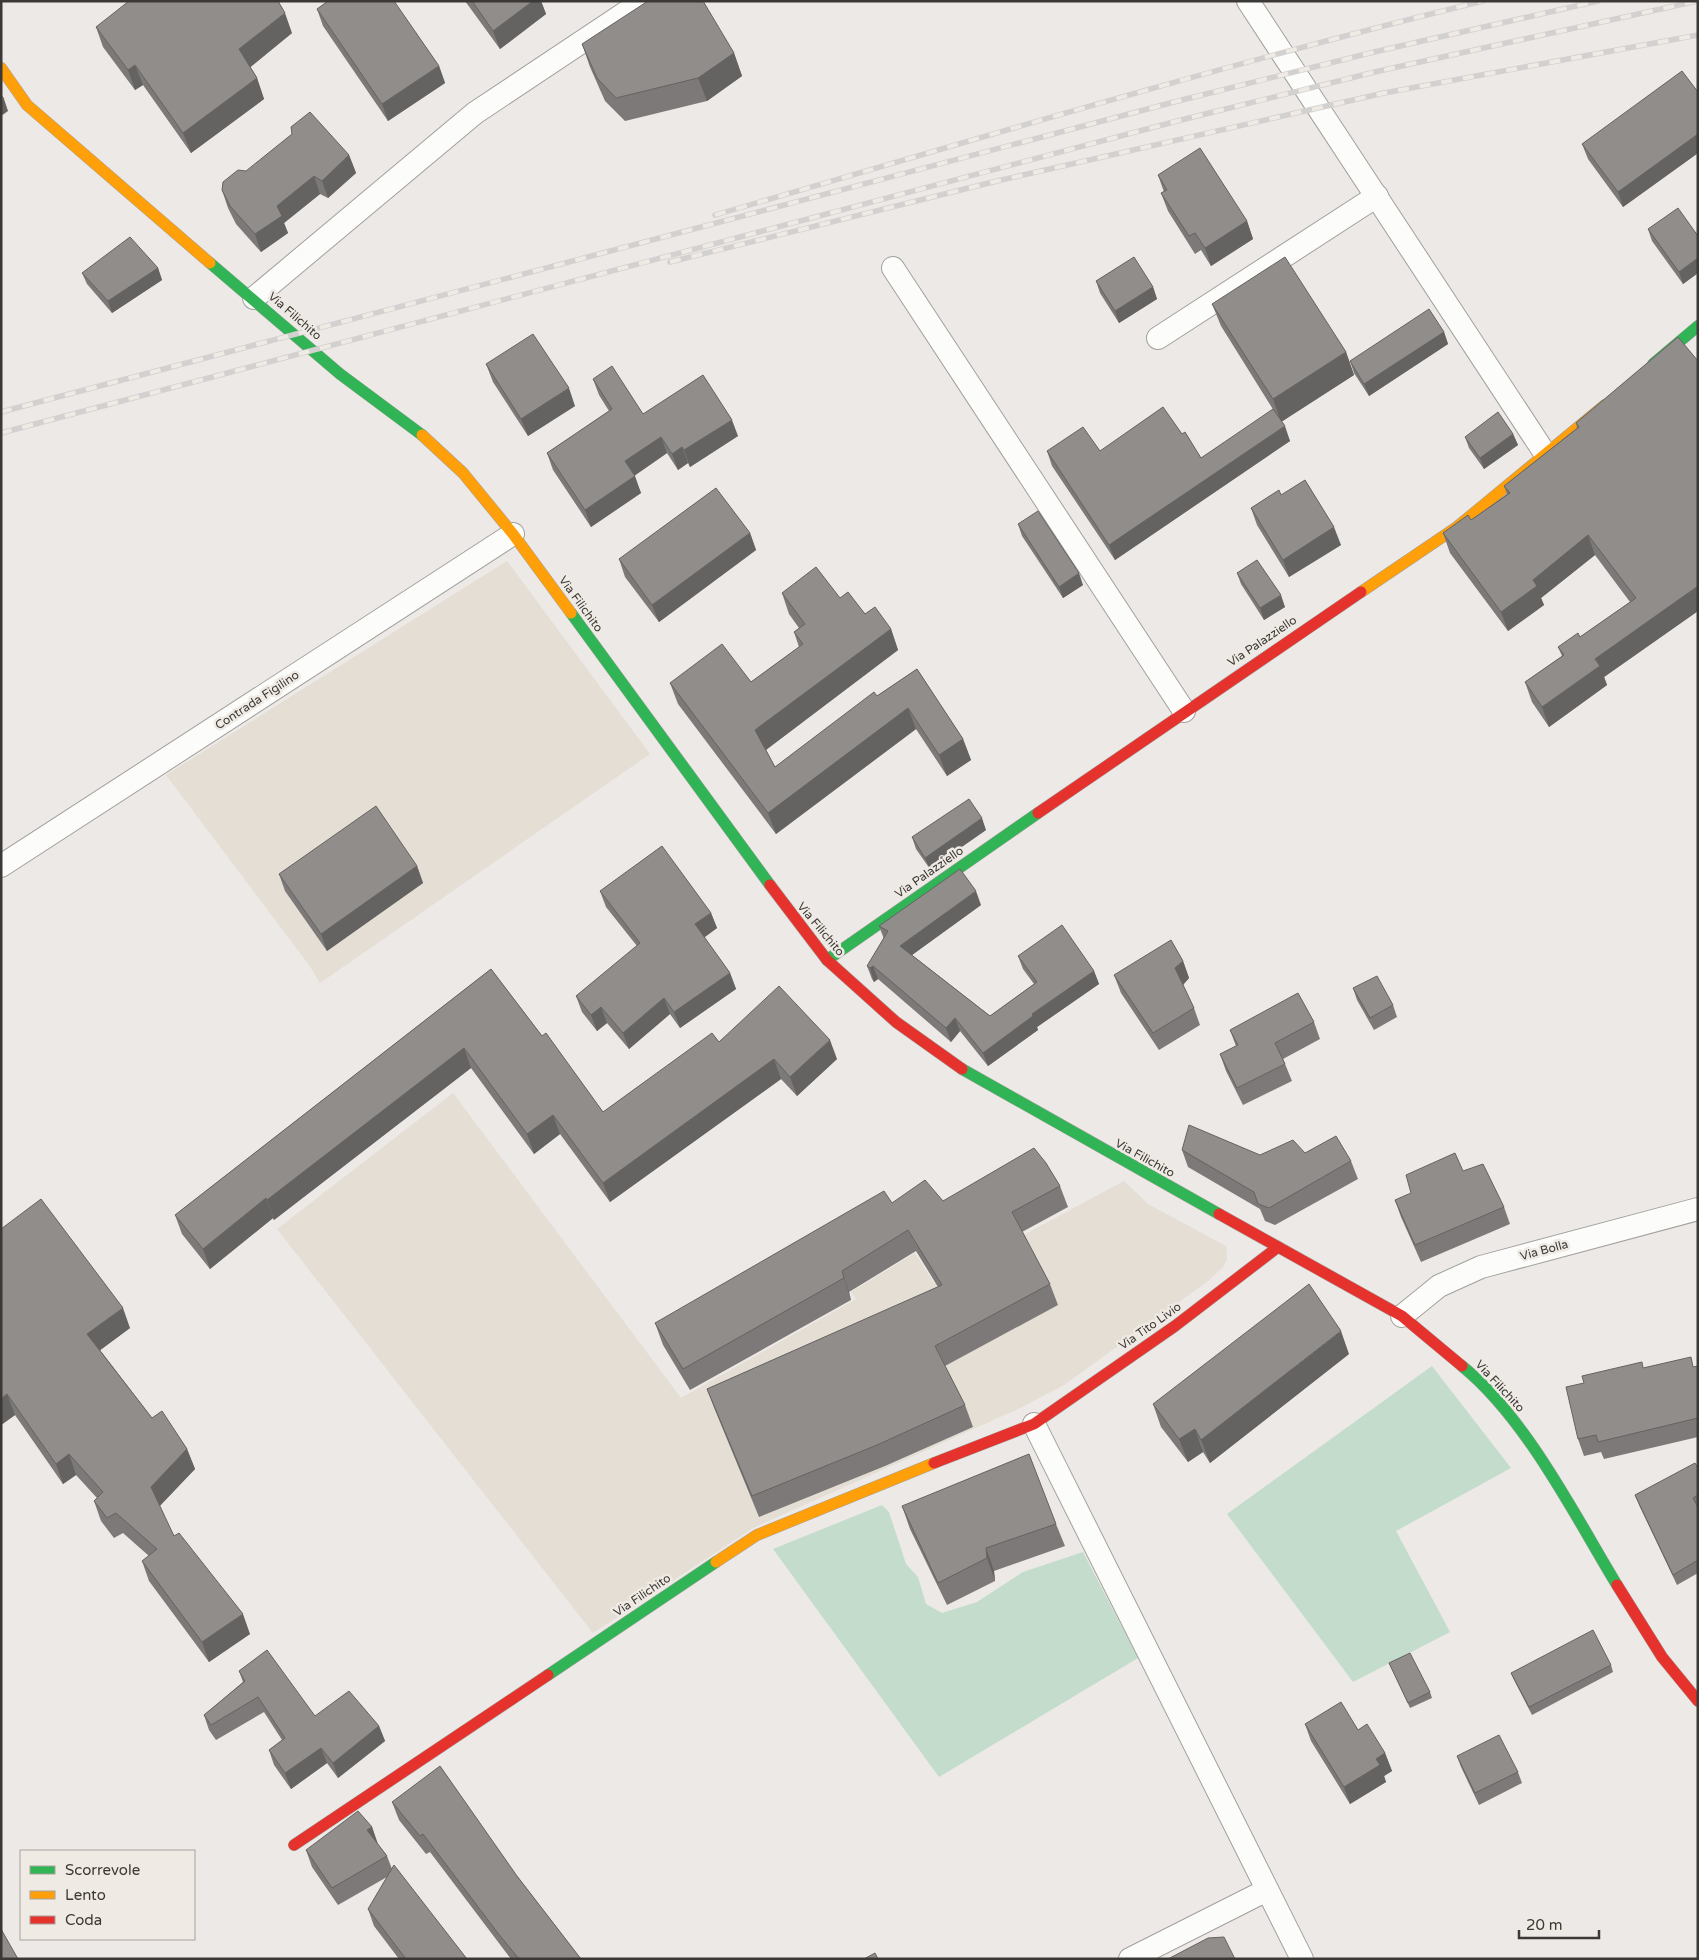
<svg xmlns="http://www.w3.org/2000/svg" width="1699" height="1960" font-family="'Varela Round',sans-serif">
  <rect width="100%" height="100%" fill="#ece9e6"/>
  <!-- built -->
  <g fill="#e4ded4">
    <path d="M507,561l143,193 -330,229 -11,-18 -143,-190z"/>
    <path d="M453,1093l228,305 175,-99 -5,-7 64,-39 19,30 190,-102 24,23 78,42 1,13 -4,8 -15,14 -144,104 -44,23 -267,120 -160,105 -316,-404z"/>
  </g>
  <!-- green -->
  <g fill="#c4dccb">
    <path d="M1432,1366l79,102 -115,63 54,101 -97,50 -126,-168z"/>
    <path d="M882,1505l7,7 17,52 12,13 8,27 16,9 35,-11 46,-30 60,-20 55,106 -199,119 -166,-228z"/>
  </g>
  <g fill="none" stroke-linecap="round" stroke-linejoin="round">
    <defs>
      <g id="street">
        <path d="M1248,1l298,454"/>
        <path d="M893,268l291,443"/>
        <path d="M254,298l221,-185 168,-112"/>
        <path d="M1158,338l219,-142"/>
        <path d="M1,866l512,-332"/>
        <path d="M1402,1316l37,-30 42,-19 217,-58"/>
        <path d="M1034,1424l268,535"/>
        <path d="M1130,1959l137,-69"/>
      </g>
      <g id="fast">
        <path d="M210,263l130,111 82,61"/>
        <path d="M1653,364l45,-38"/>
        <path d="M571,613l199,272"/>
        <path d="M827,960l211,-147"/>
        <path d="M962,1069l257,145"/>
        <path d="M1462,1366c64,52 112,148 155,219"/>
        <path d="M548,1675l168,-113"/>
      </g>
      <g id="slow">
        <path d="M1,68l26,37 183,158"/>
        <path d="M422,435l41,38 50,61 58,79"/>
        <path d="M1361,592l96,-65 148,-122"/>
        <path d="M716,1562l41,-27 177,-72"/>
      </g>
      <g id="jam">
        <path d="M1038,813l323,-221"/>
        <path d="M770,885l57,75 69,62 66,47"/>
        <path d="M1219,1214l183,102 60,50"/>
        <path d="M934,1463l100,-39 141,-98 103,-79"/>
        <path d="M1617,1585l45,72 36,44"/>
        <path d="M294,1845l254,-170"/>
      </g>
    </defs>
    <!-- street casing -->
    <use href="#street" stroke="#a2a09d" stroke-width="24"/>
    <!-- fast casing -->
    <use href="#fast" stroke="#a2a09d" stroke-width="12"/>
    <!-- slow casing -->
    <use href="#slow" stroke="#a2a09d" stroke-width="12"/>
    <!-- jam casing -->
    <use href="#jam" stroke="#a2a09d" stroke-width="12"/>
    <!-- street -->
    <use href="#street" stroke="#fcfcfb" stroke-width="22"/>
    <!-- fast -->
    <use href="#fast" stroke="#30b455" stroke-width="11"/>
    <!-- slow -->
    <use href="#slow" stroke="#ff9f0a" stroke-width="11"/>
    <!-- jam -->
    <use href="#jam" stroke="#e5322d" stroke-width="11"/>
    <defs>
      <g id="rail">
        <path d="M715,215c255,-74 510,-151 768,-214"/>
        <path d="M670,262l327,-81 387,-88 314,-58"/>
        <path d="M1,412l1177,-311 196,-49 224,-51"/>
        <path d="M1,433l1180,-313 198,-49 318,-70"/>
      </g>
    </defs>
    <!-- rail casing -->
    <use href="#rail" stroke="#d2d1d0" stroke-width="5.5"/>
    <!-- rail -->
    <use href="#rail" stroke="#efeae3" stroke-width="4" stroke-dasharray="11" stroke-linecap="butt"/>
  </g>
  <!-- wall -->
  <g fill="#7c7978">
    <path d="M465,1h76l5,13 -46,35z"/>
    <path d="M317,9l122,57 6,17 -57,38 -65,-95z"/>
    <path d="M96,27l196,6 -42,34 7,11 7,21 -73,54 -48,-68 -8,5 -32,-43z"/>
    <path d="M582,44l152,9 8,23 -35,25 -82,20 -20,-20 -15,-34z"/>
    <path d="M1698,92v61l-75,54 -35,-48 -6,-15z"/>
    <path d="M349,155l7,18 -28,25 -8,-4 -36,29 4,10 -27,19 -25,-28 -8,-16 -6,-18 24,-19z"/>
    <path d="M1158,175l89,46 6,18 -42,27 -10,-16 -6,4 -27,-43 -7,-18 3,-1z"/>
    <path d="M1648,229l50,7v37l-15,11 -31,-43z"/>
    <path d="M158,268l4,12 -50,33 -25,-29 -5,-11z"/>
    <path d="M1096,281l57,6 4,12 -38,24 -19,-30z"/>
    <path d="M1212,304l134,48 8,23 -73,47 9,19 -175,119 -63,-94 -5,-15h53l82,-17 19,24 73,-47 -53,-85z"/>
    <path d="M1444,332l4,12 -79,52 -15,-23 -4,-12z"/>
    <path d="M486,364l89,42 -47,30 -35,-54z"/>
    <path d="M593,379l50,35 95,22 -48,31 -2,-4 -10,7 -11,-17 -33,23 7,17 -50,34 -38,-57 -6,-17 62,-42 -10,-16z"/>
    <path d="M1576,423l122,188 -94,66 3,8 -58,42 -17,-25 -7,-20 37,-26 -4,-9 22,-10 50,-35 -35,-47 -54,43 3,7 -36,26 -58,-78 -7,-20 28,-13 36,-26 -3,-8 73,-58z"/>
    <path d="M1513,434l5,11 -34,24 -15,-21 -4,-11z"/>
    <path d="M1281,495l60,50 -52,32 -32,-52 -6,-17z"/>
    <path d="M1018,524l65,61 -20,13 -41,-62z"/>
    <path d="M750,533l6,17 -97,72 -34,-45 -6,-18z"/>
    <path d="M1237,573l48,34 -21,13 -23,-36z"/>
    <path d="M782,593l58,5 51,31 7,21 -132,100 9,17 102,-71 40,-27 46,70 8,21 -24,16 -31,-47 -140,105 -98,-130 -8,-21 81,-1 48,-35 -5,-15 5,-4 -10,-14z"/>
    <path d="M986,830l-56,39 -14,-20 -4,-12z"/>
    <path d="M417,866l6,17 -96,68 -42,-60 -6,-17z"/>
    <path d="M600,891l111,22 6,15 -13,9 26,36 6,16 -56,39 -10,-14 -41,35 -22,-26 -10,8 -15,-19 -6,-16 61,-50 -31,-39z"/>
    <path d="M981,905l-69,50 78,61 44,-32 -11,-15 -5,-13 76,15 5,13 -62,43 1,3 -50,36 -28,-35 -9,11 -73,-63 -4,3 -2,-3 -5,-13 17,-27 -5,-13z"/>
    <path d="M1183,961l6,17 -6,7 11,23 6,17 -41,25 -38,-57 -7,-18z"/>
    <path d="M491,969l51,67 61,76 116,-70 118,17 -40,37 -16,-17 -171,123 -50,-68 -26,20 -63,-86 -197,152 -1,-2 -63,51 -28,-35 -7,-19z"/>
    <path d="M1353,988l40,17 4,12 -23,13 -17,-30z"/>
    <path d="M1314,1022l6,17 -37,20 9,22 -49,24 -17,-34 -6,-17 16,-8 -6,-16z"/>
    <path d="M1182,1150l169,11 7,18 -83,46 -10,-4 -5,-12 -72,-42z"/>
    <path d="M1060,1186l8,21 -46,25 28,52 8,21 -113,61 20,39 8,22 -88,39 -126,51 -44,-107 -8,-21 231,-102 -22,-36 -67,41 2,8 -161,90 -27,-45 -8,-22 237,-120 51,-2z"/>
    <path d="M1395,1200l109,7 6,17 -89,38 -20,-45z"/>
    <path d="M1,1229l129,99 -30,22 52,68 35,31 8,20 -36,37 15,30 76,98 -41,28 -60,-81 -7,-20 7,-5 -26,-23 -9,5 -13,-17 -7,-20 3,-3 -21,-23 -13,9 -48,-69 -14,10z"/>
    <path d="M1349,1354l-139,109 -7,-11 -15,10 -27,-35 -8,-23z"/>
    <path d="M1698,1366v71l-94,22 -3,-7 -17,4 -6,-17 65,-71 51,-1z"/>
    <path d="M1698,1468v105l-21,12 -38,-80 -4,-10z"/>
    <path d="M902,1506l154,18 9,22 -71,25 1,10 -48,24 -37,-76z"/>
    <path d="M1389,1663l41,29 2,6 -22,10z"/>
    <path d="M1611,1665l2,7 -81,43 -18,-35 -3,-7z"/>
    <path d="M239,1671l76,45 64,10 6,15 -47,37 -11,-15 -36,26 -17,-24 -5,-15 13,-10 -18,-28 -48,28 -7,-10 -5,-15 39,-33z"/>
    <path d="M1305,1724l53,6 27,23 7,18 -8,5 2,6 -36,22 -39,-63z"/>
    <path d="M1457,1756l61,16 4,11 -43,22 -18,-38z"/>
    <path d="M392,1802l125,74 64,83h-70l-81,-107 -4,2 -27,-34z"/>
    <path d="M372,1827l5,16 10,13 5,13 75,90h-68l-25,-33 -6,-17 19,-32 -49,28 -26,-38 -6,-17z"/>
  </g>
  <!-- shaded-wall -->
  <g fill="#656361">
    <path d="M533,1h8l5,13 -46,35 -7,-18z"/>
    <path d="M285,13l7,20 -45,37 -8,-21z"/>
    <path d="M734,53l8,23 -35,25 -9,-23z"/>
    <path d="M135,65l8,20 -8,5 -7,-20z"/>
    <path d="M439,66l6,17 -57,38 -6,-17z"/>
    <path d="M257,78l7,21 -73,54 -8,-20z"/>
    <path d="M4,99l4,12 -7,5v-15z"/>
    <path d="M1698,134v19l-75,54 -5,-15z"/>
    <path d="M349,155l7,18 -28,25 -6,-17z"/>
    <path d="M314,176l6,18 -36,29 4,10 -27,19 -6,-18 22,-28z"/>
    <path d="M1247,221l6,18 -42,27 -6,-18z"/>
    <path d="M1698,258v15l-15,11 -4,-12z"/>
    <path d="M158,268l4,12 -50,33 -4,-12z"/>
    <path d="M1153,287l4,12 -38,24 -4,-12z"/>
    <path d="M1444,332l4,12 -79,52 -5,-12z"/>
    <path d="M1346,352l8,23 -73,47 -8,-23z"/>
    <path d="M569,388l6,18 -47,30 -7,-17z"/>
    <path d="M732,420l6,16 -48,31 -6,-17z"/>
    <path d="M1285,426l5,15 -175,119 -6,-15z"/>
    <path d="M1513,434l5,11 -34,24 -4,-11z"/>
    <path d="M661,437l6,16 -36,25 -6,-17z"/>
    <path d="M682,447l6,16 -10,7 -6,-16z"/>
    <path d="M635,476l6,17 -50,34 -6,-17z"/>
    <path d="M1334,527l7,18 -52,32 -6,-17z"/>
    <path d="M750,533l6,17 -97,72 -7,-17z"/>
    <path d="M1588,535l7,20 -54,43 3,7 -36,26 -7,-19 32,-32z"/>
    <path d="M1079,573l4,12 -20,13 -4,-11z"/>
    <path d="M1698,586v25l-94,66 3,8 -58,42 -7,-20 53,-48z"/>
    <path d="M1281,595l4,12 -21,13 -4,-12z"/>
    <path d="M891,629l7,21 -135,102 -8,-22z"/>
    <path d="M908,708l8,21 -140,105 -8,-21z"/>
    <path d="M963,739l8,21 -24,16 -8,-21z"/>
    <path d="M982,818l4,12 -56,39 -5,-11z"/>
    <path d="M417,866l6,17 -96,68 -6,-17z"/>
    <path d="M976,891l5,14 -76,55 -5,-14z"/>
    <path d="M711,913l6,15 -16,12 -6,-16z"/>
    <path d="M1183,961l6,17 -7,8 -7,-18z"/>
    <path d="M873,966l5,13 -4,3 -4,-14z"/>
    <path d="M1094,971l5,13 -62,43 1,3 -50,36 -5,-13 49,-39z"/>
    <path d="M730,973l6,16 -56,39 -6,-16z"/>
    <path d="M664,998l6,16 -41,35 -6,-16z"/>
    <path d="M601,1007l6,16 -10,8 -6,-16z"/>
    <path d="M955,1018l5,13 -9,11 -5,-14z"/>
    <path d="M830,1040l7,19 -40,37 -7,-19z"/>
    <path d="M464,1048l7,20 -197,152 -7,-20z"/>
    <path d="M774,1059l7,20 -171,123 -7,-19z"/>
    <path d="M553,1115l7,19 -26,20 -7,-20z"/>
    <path d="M266,1198l7,20 -63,51 -7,-20z"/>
    <path d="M842,1271l7,21 2,8 -7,-22z"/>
    <path d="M123,1308l7,20 -35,26 -8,-20z"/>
    <path d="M1341,1331l8,23 -139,109 -9,-23z"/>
    <path d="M7,1394l8,21 -14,10v-26z"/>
    <path d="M1195,1429l8,23 -15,10 -9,-23z"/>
    <path d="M187,1449l8,20 -37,39 -7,-21z"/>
    <path d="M69,1454l7,21 -13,9 -7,-20z"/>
    <path d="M986,1548l8,23 1,10 -8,-23z"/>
    <path d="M243,1614l7,20 -41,28 -7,-20z"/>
    <path d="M379,1726l6,15 -47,37 -5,-15z"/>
    <path d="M321,1748l6,15 -36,26 -6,-16z"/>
    <path d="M1385,1753l7,18 -8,5 2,6 -36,22 -6,-17 32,-28z"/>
    <path d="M372,1827l6,17 -11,-14z"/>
  </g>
  <!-- building -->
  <g fill="#908d8b" stroke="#656361">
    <path d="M129,1h149l7,12 -46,36 18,29 -74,55 -48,-68 -7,5 -32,-43z"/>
    <path d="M328,1h66l45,65 -57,38 -65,-95z"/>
    <path d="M472,1h61l-40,30z"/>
    <path d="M648,1h55l31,52 -36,25 -82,20 -19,-20 -15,-34z"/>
    <path d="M1682,71l16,21v42l-80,58 -36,-48z"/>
    <path d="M1,95l3,4 -3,2z"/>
    <path d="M310,112l39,43 -27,26 -8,-5 -37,30 5,10 -27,18 -25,-28 -8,-16 1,-8 15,-12 8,1 46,-37 -1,-7z"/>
    <path d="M1200,148l47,73 -42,27 -10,-15 -6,3 -28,-43 6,-3 -9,-15z"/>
    <path d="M1678,208l20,28v22l-19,14 -31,-43z"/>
    <path d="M130,237l28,31 -50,33 -26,-28z"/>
    <path d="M1134,257l19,30 -38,24 -19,-30z"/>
    <path d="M1285,257l61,95 -73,47 -61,-95z"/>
    <path d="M1429,309l15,23 -80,52 -14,-23z"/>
    <path d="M533,334l36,54 -48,31 -35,-55z"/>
    <path d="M1678,337l20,24v225l-103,73 5,7 -58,41 -17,-25 39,-27 -6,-8 20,-14 2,4 56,-39 -48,-63 -55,45 4,6 -36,26 -58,-79 25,-18 3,5 39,-27 -6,-7 75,-59 -3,-4z"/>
    <path d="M612,366l31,48 60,-39 29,45 -48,30 -2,-3 -10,7 -11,-17 -36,24 10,15 -50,34 -38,-57 65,-44 -19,-30z"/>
    <path d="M1163,407l19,27 3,-2 16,26 72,-49 12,17 -176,119 -62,-94 36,-24 17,24z"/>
    <path d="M1498,412l15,22 -33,24 -15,-21z"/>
    <path d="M1305,480l29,47 -51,33 -32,-52 28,-18 2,5z"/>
    <path d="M716,488l34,45 -98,72 -33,-46z"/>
    <path d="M1038,511l41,62 -20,14 -41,-63z"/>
    <path d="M1257,560l24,35 -21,13 -23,-35z"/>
    <path d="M816,567l24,31 8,-6 17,22 10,-7 16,22 -136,101 20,37 99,-75 3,4 40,-27 46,70 -24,16 -31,-47 -140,105 -98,-130 52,-39 29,38 52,-38 -9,-12 11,-8 -23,-31z"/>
    <path d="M969,799l13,19 -57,40 -13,-21z"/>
    <path d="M376,806l41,60 -96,68 -42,-60z"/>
    <path d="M662,846l49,67 -16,11 35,49 -56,39 -10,-14 -41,35 -22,-26 -10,8 -15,-19 64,-53 -40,-52z"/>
    <path d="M960,869l16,22 -76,55 90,70 47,-34 -19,-26 44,-31 32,46 -62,43 1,2 -50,37 -28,-35 -9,10 -73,-62 -3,2 -3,-2 21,-35 -9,-5z"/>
    <path d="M1171,940l12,21 -8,7 19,40 -41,25 -39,-58z"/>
    <path d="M491,969l51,67 4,-3 57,79 109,-79 7,9 60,-56 51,54 -40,37 -16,-18 -171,124 -50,-68 -26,19 -63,-86 -197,152 -1,-2 -63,51 -28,-34z"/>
    <path d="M1377,976l16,29 -23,13 -17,-30z"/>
    <path d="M1298,993l16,29 -39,21 10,21 -48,24 -17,-34 18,-9 -8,-15z"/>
    <path d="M1189,1125l71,30 33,-15 12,13 31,-17 15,25 -82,47 -11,-4 -4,-12 -72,-42z"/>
    <path d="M1034,1148l12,15 14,23 -48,26 38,72 -115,62 30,59 -88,40 -125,51 -45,-107 235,-104 -34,-55 -66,41 2,7 -161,91 -28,-46 229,-132 8,12 33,-23 18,21z"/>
    <path d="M1455,1153l8,18 20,-7 21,43 -89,38 -20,-45 16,-7 -5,-18z"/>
    <path d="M41,1199l82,109 -36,26 65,84 10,-7 25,38 -36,38 23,49 5,-3 64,81 -41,28 -60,-81 15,-12 -41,-36 -9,5 -13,-17 9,-9 -34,-38 -13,10 -49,-70 -6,5v-170z"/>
    <path d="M1309,1284l32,47 -140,109 -6,-11 -16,10 -26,-35z"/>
    <path d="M1691,1357l2,10 5,-1v52l-100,24 -2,-7 -18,4 -12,-52 18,-4 -2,-7 60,-14 1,6z"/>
    <path d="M1029,1454l27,70 -70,24 1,10 -49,25 -36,-77z"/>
    <path d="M1695,1463l3,5v27l-5,3 5,9v53l-25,15 -38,-80z"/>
    <path d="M1593,1630l18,35 -82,42 -18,-34z"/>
    <path d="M267,1650l48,66 34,-25 30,35 -46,37 -12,-15 -36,25 -16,-23 16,-12 -27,-41 -47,28 -7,-10 41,-34 -6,-10z"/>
    <path d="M1410,1653l20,39 -22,11 -19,-40z"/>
    <path d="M1341,1702l17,28 9,-6 18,29 -9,6 4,6 -36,22 -39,-63z"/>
    <path d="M1499,1735l19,37 -43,21 -18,-37z"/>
    <path d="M440,1766l77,110 64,83h-62l-22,-27 -74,-98 -3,2 -28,-34z"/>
    <path d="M358,1811l14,16 -5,3 20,26 -55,32 -26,-38z"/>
    <path d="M394,1865l73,94h-61l-38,-50z"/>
    <path d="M1,1929l17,30h-17z"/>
    <path d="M1224,1937l11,22h-67l40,-21z"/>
    <path d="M875,1953l3,6h-14z"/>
  </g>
  <g text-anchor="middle" stroke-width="5" stroke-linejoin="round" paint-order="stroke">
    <!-- street labels -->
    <g font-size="12" fill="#3b3936" stroke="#efeae3">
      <text transform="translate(295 316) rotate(41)" y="4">Via Filichito</text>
      <text transform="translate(581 604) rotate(54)" y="4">Via Filichito</text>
      <text transform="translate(1262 641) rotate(-34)" y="4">Via Palazziello</text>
      <text transform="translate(257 700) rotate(-33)" y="4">Contrada Figilino</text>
      <text transform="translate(929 872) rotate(-35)" y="4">Via Palazziello</text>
      <text transform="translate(821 929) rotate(50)" y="4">Via Filichito</text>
      <text transform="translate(1145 1158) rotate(29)" y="4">Via Filichito</text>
      <text transform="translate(1544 1250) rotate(-15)" y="4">Via Bolla</text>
      <text transform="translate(1150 1326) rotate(-35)" y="4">Via Tito Livio</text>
      <text transform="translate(1500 1386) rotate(47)" y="4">Via Filichito</text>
      <text transform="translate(642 1595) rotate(-34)" y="4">Via Filichito</text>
    </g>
  </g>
  <!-- border -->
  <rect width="1699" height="1960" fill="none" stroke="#3b3936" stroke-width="5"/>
  <!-- legend -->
  <rect x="20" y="1850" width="175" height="90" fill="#efeae3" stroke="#a7a39e"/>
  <rect x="30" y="1866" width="25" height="8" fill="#30b455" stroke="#a7a39e"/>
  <text x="65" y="1875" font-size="15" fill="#3b3936">Scorrevole</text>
  <rect x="30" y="1891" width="25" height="8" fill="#ff9f0a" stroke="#a7a39e"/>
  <text x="65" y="1900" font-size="15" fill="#3b3936">Lento</text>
  <rect x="30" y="1916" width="25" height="8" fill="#e5322d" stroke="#a7a39e"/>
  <text x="65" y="1925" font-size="15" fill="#3b3936">Coda</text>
  <!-- scale -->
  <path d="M1519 1930v8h80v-8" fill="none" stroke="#3b3936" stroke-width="2.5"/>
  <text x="1526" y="1930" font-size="15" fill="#3b3936" stroke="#efeae3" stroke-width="4" paint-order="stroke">20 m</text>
</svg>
